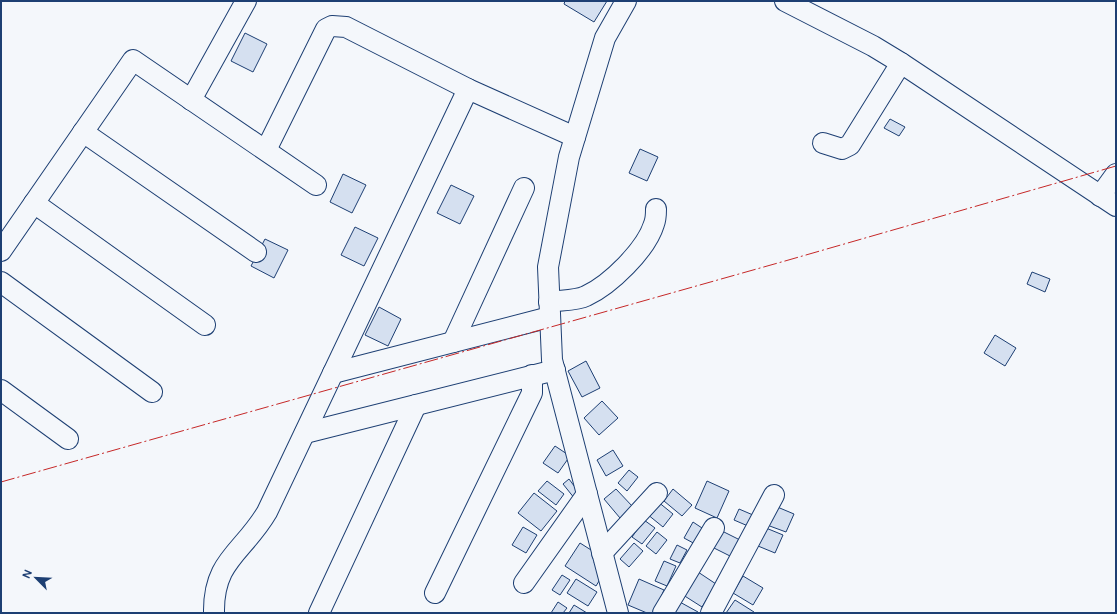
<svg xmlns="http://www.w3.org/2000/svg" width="1117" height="614" font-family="'DM Sans',sans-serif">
  <rect width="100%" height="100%" fill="#f4f7fb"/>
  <!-- building -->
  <g fill="#d5e0f0" stroke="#1d3f73">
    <path d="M565,1h42l-13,21 -30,-18z"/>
    <path d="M245,33l22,11 -14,28 -22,-11z"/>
    <path d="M890,119l15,8 -6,9 -15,-8z"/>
    <path d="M640,149l18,8 -11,24 -18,-8z"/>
    <path d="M343,174l23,11 -14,28 -22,-11z"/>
    <path d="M451,185l23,11 -14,28 -23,-11z"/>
    <path d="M355,227l23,11 -14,28 -23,-11z"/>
    <path d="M265,239l23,11 -14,28 -23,-12z"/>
    <path d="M1032,272l18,7 -5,13 -18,-8z"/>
    <path d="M379,307l22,12 -13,27 -23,-11z"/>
    <path d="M995,335l21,13 -11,18 -21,-13z"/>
    <path d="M586,361l14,27 -18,9 -14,-26z"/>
    <path d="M602,401l16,17 -19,17 -15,-17z"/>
    <path d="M555,446l15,10 -12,17 -15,-10z"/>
    <path d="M613,450l10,16 -17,10 -9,-16z"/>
    <path d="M629,470l9,7 -11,14 -9,-8z"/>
    <path d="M569,479l11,15 -5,5 -12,-15z"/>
    <path d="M547,481l17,13 -8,11 -18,-14z"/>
    <path d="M707,481l22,10 -12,27 -22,-10z"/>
    <path d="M616,489l17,18 -13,11 -16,-19z"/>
    <path d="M673,489l19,16 -10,11 -18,-15z"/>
    <path d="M534,493l23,18 -16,20 -23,-18z"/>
    <path d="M657,501l16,13 -10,13 -16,-13z"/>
    <path d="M775,506l19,8 -8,18 -19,-7z"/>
    <path d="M739,509l14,6 -5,11 -14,-6z"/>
    <path d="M644,520l11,8 -13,16 -10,-7z"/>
    <path d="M693,522l12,8 -8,15 -13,-7z"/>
    <path d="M523,527l14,8 -11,18 -14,-8z"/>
    <path d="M766,528l17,7 -8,18 -17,-7z"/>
    <path d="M720,530l22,11 -8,17 -22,-11z"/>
    <path d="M657,532l10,8 -11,14 -10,-8z"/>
    <path d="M580,543l19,12 -5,8 11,8 -9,15 -31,-20z"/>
    <path d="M634,543l9,8 -14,16 -9,-8z"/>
    <path d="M677,545l10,5 -7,13 -10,-4z"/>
    <path d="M664,561l12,5 -9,20 -12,-5z"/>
    <path d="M695,570l21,14 -14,23 -22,-14z"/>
    <path d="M562,575l8,5 -10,15 -8,-5z"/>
    <path d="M743,576l20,12 -10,17 -20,-12z"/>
    <path d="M576,579l21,13 -9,14 -21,-13z"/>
    <path d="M639,579l25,11 -10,23h-7l-19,-8z"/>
    <path d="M735,600l19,12v1h-28z"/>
    <path d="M678,601l20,11v1h-26z"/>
    <path d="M558,602l9,6 -4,5h-12z"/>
    <path d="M574,605l13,8h-18z"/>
  </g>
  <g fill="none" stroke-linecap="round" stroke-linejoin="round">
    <defs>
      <g id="minor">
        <path d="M785,1l88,45 28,17 215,143"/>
        <path d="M191,100l55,-99"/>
        <path d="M83,132l173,120"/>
        <path d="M823,143l19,6 8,-4 51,-82"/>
        <path d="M266,150l60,-121 6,-3 14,1 122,62"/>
        <path d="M1100,196l16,-22"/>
        <path d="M34,203l171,122"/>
        <path d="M1,251l132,-191 183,125"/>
        <path d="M1,282l151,110"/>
        <path d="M549,302c11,-2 27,-1 37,-6 24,-11 60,-46 68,-72 2,-5 2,-10 2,-15"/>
        <path d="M453,342l71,-154"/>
        <path d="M333,373l217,-56"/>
        <path d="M1,390l67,49"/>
        <path d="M305,433l250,-63"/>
        <path d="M602,553l55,-60"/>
        <path d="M524,583l63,-89"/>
        <path d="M435,593l97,-200v-18"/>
        <path d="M214,613c-1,-53 29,-60 53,-101l201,-423 107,48"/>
        <path d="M319,613l97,-208"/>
        <path d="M618,613l-66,-253 -4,-93 21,-110 36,-119 21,-37"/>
        <path d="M663,613l51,-85"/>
        <path d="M711,613l63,-118"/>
      </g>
    </defs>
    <!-- minor casing -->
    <use href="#minor" stroke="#1d3f73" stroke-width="22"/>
    <!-- minor -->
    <use href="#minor" stroke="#f4f7fb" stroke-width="20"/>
    <!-- power -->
    <path stroke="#c62828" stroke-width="1" stroke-dasharray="14 3 2 3" stroke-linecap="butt" d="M1,482l784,-221 331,-95"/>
  </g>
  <!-- border -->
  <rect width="1117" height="614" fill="none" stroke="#1d3f73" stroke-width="4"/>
  <!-- north arrow -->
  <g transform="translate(36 578) rotate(294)" stroke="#f4f7fb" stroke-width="3" paint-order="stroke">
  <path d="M0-3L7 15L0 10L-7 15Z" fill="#1d3f73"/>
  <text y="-6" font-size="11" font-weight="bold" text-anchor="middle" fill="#1d3f73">N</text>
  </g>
</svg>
